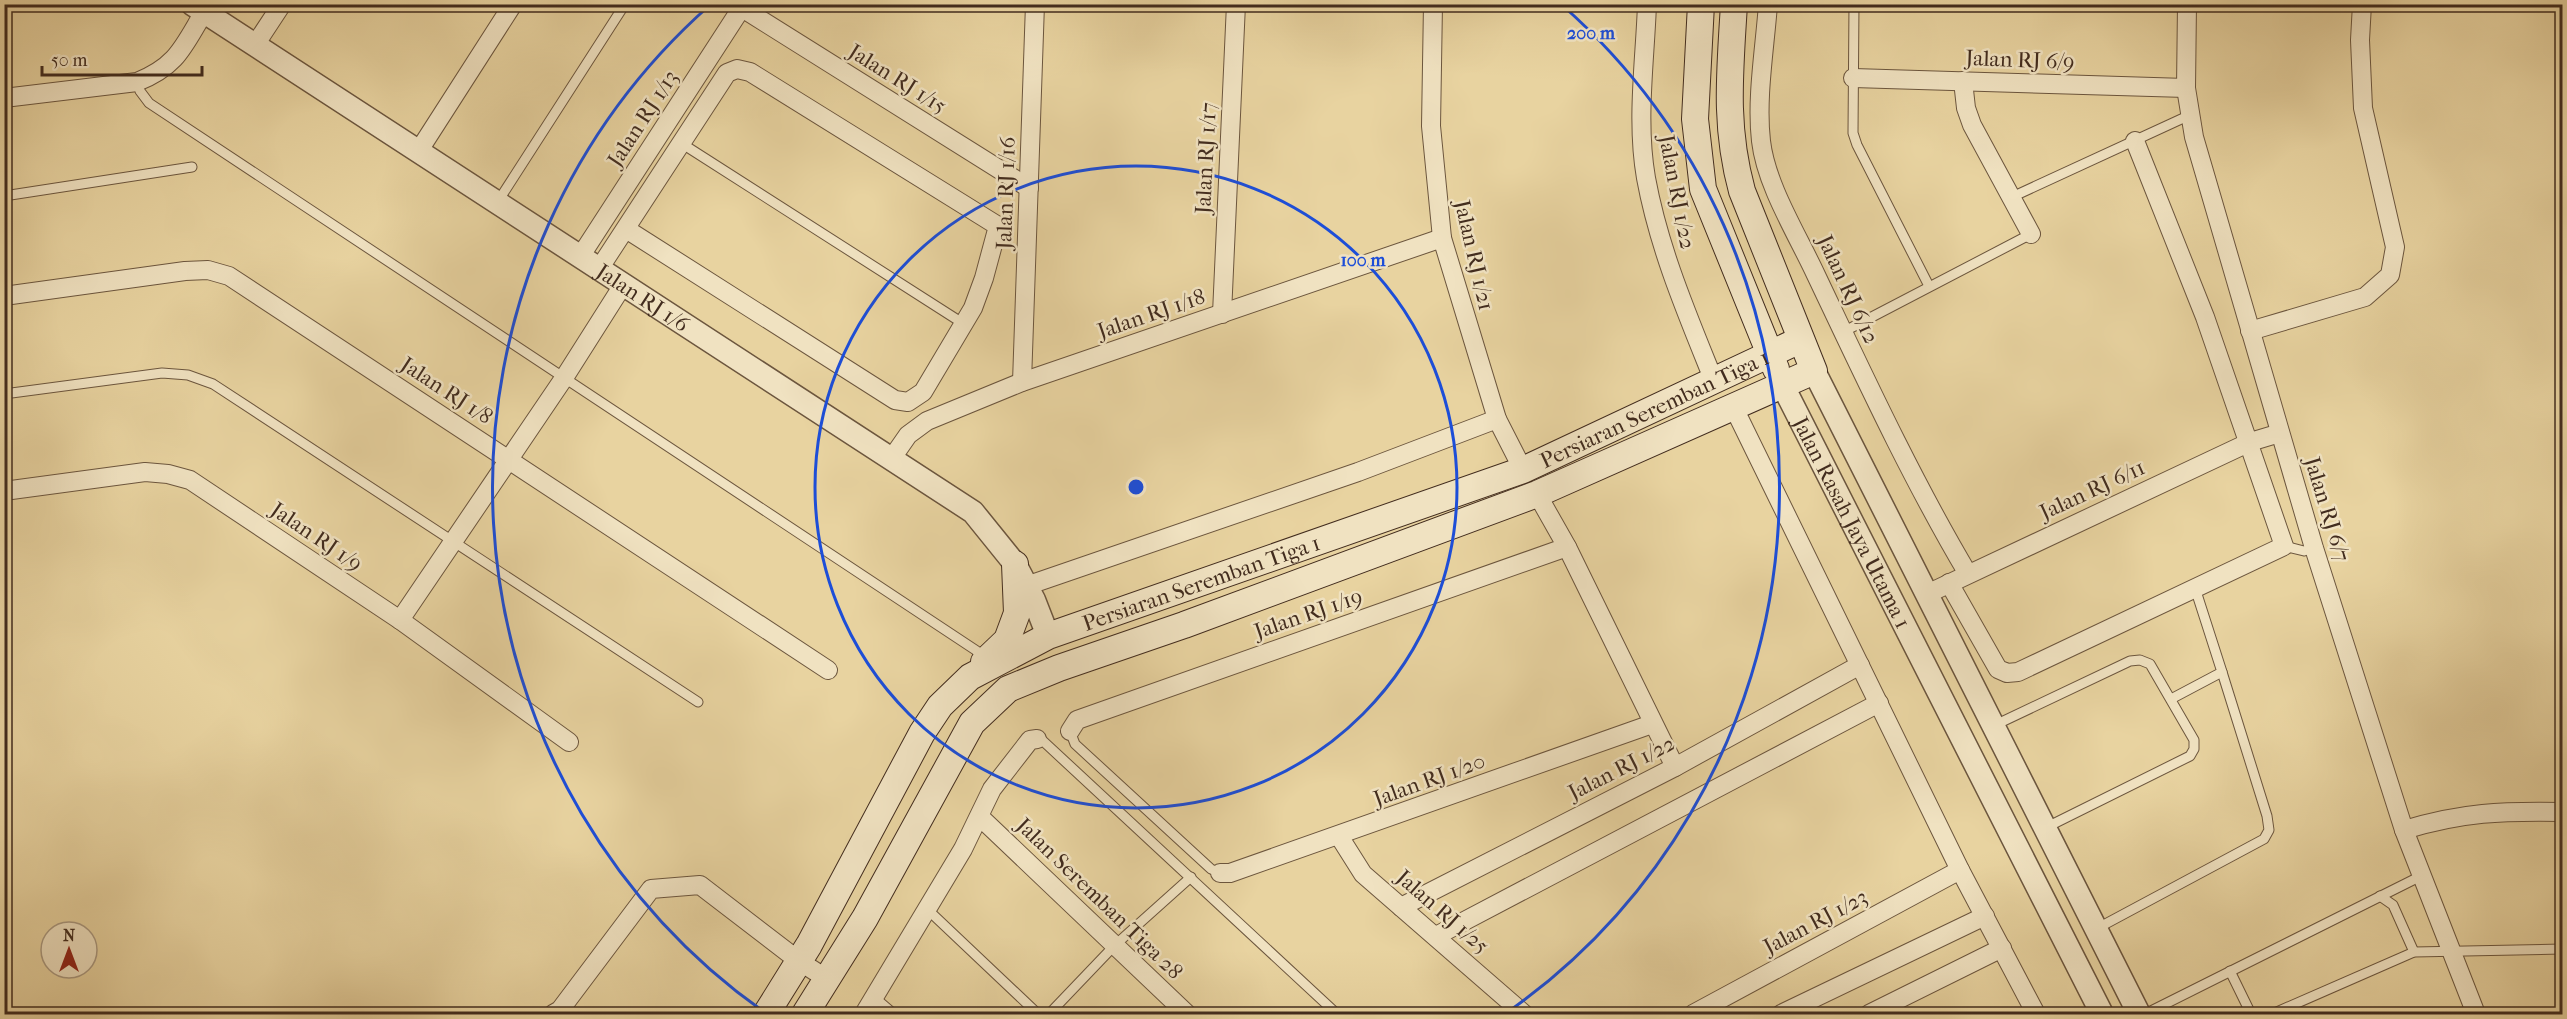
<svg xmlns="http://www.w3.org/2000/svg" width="2567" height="1019" font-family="'IM FELL French Canon',serif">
  <rect width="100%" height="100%" fill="#e8d3a0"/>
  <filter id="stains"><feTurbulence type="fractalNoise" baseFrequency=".00333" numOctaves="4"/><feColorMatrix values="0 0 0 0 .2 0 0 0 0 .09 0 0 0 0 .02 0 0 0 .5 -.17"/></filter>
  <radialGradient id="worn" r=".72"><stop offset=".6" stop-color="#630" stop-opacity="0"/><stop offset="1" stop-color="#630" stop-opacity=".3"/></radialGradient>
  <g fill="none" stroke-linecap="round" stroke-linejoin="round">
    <defs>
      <g id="service">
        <path d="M1854,4l-1,129 4,12 72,141"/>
        <path d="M137,82l3,9 9,12 837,554"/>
        <path d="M681,143l283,181"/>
        <path d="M4,196l188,-29"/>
        <path d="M2012,197l178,-82"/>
        <path d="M497,203l128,-199"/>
        <path d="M1843,332l188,-98"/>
        <path d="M4,394l158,-21 26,2 25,9 485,318"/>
        <path d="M2284,546l20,5 10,-3"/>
        <path d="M2171,699l51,-27 -27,-84"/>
        <path d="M1993,726l137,-65 10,-1 10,4 44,76v9l-4,7 -145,72"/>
        <path d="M1070,731l5,13 136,125 9,4"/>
        <path d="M1037,739l6,2 294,273"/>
        <path d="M2380,896l13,9 21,47"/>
        <path d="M927,909l111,105"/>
        <path d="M2096,929l168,-90 5,-9 -2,-14 -45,-144"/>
        <path d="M2230,971l21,43"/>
        <path d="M1049,1014l65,-68 77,-69"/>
        <path d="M2145,1014l276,-138"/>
        <path d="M2272,1014l142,-62 148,-3"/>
      </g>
      <g id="minor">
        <path d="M1433,4l-2,122 11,112 55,181 26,51"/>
        <path d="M1647,4c-2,57 -11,117 -1,174 13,71 41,136 68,203"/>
        <path d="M1768,4c-3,43 -12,94 -7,137 5,44 36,93 55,134 48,101 95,203 152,299"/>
        <path d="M2187,4l-1,84 8,49 120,411 90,282 72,184"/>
        <path d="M742,8l287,180"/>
        <path d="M255,45l27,-41"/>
        <path d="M1853,78l333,10"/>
        <path d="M1963,81l3,27 6,17 59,109"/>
        <path d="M4,98l133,-16c40,-16 46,-35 67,-70"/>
        <path d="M418,152l95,-148"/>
        <path d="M580,257l164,-253"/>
        <path d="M599,269l128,-196 10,-4 13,3 248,154 -14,52 -11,30 -50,84 -15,10 -13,-2 -269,-171"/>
        <path d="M4,296l181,-25 23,-1 21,6 599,394"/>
        <path d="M1222,314l14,-310"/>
        <path d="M2250,331l115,-34 25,-22 5,-28 -32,-139 -3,-68 2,-36"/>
        <path d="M1022,382l13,-378"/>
        <path d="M1734,408l226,462 76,144"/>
        <path d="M892,458l16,-23 19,-14 95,-39 420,-144"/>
        <path d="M4,491l141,-19 23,2 22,6 210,140 169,122"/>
        <path d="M1537,494l30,53 108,220"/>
        <path d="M1949,583l49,86 9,4 11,-1 266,-126 -79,-229 -70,-176"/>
        <path d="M1026,586l332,-114 139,-53"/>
        <path d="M1927,594l323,-152 30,-9"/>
        <path d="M400,620l164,-242 59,-93"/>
        <path d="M1070,731l7,-11 490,-173"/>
        <path d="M980,817l207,197"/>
        <path d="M2404,830c59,-18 98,-19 158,-18"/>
        <path d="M1339,836l24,38 161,140"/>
        <path d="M1220,873h10l422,-149"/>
        <path d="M1401,907l274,-140 185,-102"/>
        <path d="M1436,936l443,-233"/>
        <path d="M873,1002l14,12"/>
        <path d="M553,1014l7,-4 91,-121 49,-4 99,76 28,18"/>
        <path d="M864,1014l99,-165 29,-60 38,-49 7,-1"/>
        <path d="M1693,1014l267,-144"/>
        <path d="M1781,1014l204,-98"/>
        <path d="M1869,1014l133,-66"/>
      </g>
      <g id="tertiary">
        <path id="s1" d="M192,4l781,508 42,52 19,36 14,36"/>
        <path d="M1814,371l325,643"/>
        <path id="s2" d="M1783,386l319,628"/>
      </g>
      <g id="secondary">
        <path d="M1701,4l-6,115 8,70 73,180"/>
        <path d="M984,662l23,-22 10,-27 -2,-49"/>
        <path id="s3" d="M766,1014l43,-69 113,-212 18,-27 30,-29 78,-41 475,-166 277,-130"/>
        <path d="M805,1014l60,-96 107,-195 36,-34 51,-21 125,-43 353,-131 277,-123 -72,-180c-18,-66 -12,-119 -8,-187"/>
      </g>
    </defs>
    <!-- service casing -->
    <use href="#service" stroke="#6c563e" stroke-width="11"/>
    <!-- minor casing -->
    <use href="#minor" stroke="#6c563e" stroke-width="20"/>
    <!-- tertiary casing -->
    <use href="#tertiary" stroke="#6c563e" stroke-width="25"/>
    <!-- secondary casing -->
    <use href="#secondary" stroke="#422c1e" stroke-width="28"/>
    <!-- service -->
    <use href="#service" stroke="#f0e2c1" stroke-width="9"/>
    <!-- minor -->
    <use href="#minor" stroke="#f0e2c1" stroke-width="18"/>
    <!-- tertiary -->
    <use href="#tertiary" stroke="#f0e2c1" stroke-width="22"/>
    <!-- secondary -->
    <use href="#secondary" stroke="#f0e2c1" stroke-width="26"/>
  </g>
  <!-- distance rings -->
  <g fill="none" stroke="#1d4ed8" stroke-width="3">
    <circle cx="1136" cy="487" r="321"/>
    <path d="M767 1014A643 643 0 0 1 710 5M1562 5A643 643 0 0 1 1505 1014"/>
  </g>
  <g text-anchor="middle" stroke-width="5" stroke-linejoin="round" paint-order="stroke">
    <!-- street labels -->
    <g font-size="22" fill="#422c1e" stroke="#f0e2c1">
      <text transform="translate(2020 59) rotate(2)" y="8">Jalan RJ 6/9</text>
      <text transform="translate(898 78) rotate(32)" y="8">Jalan RJ 1/15</text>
      <text transform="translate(642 118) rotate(-57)" y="8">Jalan RJ 1/13</text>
      <text transform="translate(1205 158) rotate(-87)" y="8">Jalan RJ 1/17</text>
      <text transform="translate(1678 192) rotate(79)" y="8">Jalan RJ 1/22</text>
      <text transform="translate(1005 193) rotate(-88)" y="8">Jalan RJ 1/16</text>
      <text transform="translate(1475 255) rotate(77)" y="8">Jalan RJ 1/21</text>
      <text transform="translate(1849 289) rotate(65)" y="8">Jalan RJ 6/12</text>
      <text dy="8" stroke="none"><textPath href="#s1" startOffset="538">Jalan RJ 1/6</textPath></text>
      <text transform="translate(1151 313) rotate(-19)" y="8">Jalan RJ 1/18</text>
      <text transform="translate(447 390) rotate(33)" y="8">Jalan RJ 1/8</text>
      <text dy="8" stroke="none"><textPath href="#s3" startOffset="1132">Persiaran Seremban Tiga 1</textPath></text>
      <text transform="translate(2092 489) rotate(-25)" y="8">Jalan RJ 6/11</text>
      <text transform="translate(2328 509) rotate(73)" y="8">Jalan RJ 6/7</text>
      <text dy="8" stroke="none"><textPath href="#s2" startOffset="153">Jalan Rasah Jaya Utama 1</textPath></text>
      <text transform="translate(317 536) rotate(34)" y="8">Jalan RJ 1/9</text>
      <text dy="8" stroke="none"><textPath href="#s3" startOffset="646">Persiaran Seremban Tiga 1</textPath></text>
      <text transform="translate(1308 613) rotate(-19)" y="8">Jalan RJ 1/19</text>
      <text transform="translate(1621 767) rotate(-27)" y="8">Jalan RJ 1/22</text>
      <text transform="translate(1429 779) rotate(-20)" y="8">Jalan RJ 1/20</text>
      <text transform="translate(1100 898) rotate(44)" y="8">Jalan Seremban Tiga 28</text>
      <text transform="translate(1443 911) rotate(41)" y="8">Jalan RJ 1/25</text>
      <text transform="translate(1815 921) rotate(-28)" y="8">Jalan RJ 1/23</text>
    </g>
  </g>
  <circle cx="1136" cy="487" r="9" fill="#1d4ed8" stroke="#f0e2c1" stroke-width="3"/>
  <g font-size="18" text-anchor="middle" font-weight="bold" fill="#1d4ed8" stroke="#f0e2c1" stroke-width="5" stroke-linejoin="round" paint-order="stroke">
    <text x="1591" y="39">200 m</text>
    <text x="1363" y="266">100 m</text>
  </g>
  <!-- margin -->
  <rect width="2567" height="1019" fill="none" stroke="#e8d3a0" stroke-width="24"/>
  <rect x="6" y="6" width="2555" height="1007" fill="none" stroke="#422c1e" stroke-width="3"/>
  <rect x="12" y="12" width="2543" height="995" fill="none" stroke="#422c1e" stroke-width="1.5"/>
  <!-- north arrow -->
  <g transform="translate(69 950)"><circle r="28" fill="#f0e2c1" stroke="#aa9980" stroke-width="1.5"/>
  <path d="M0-4.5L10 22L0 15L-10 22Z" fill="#8f2418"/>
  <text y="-9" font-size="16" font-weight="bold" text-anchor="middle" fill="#422c1e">N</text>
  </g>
  <!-- scale -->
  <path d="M42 66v9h160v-9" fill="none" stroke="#422c1e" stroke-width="3"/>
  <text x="51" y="66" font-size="18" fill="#422c1e" stroke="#f0e2c1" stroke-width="4.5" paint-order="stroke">50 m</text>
  <rect width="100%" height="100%" filter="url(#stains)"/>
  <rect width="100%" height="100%" fill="url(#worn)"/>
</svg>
